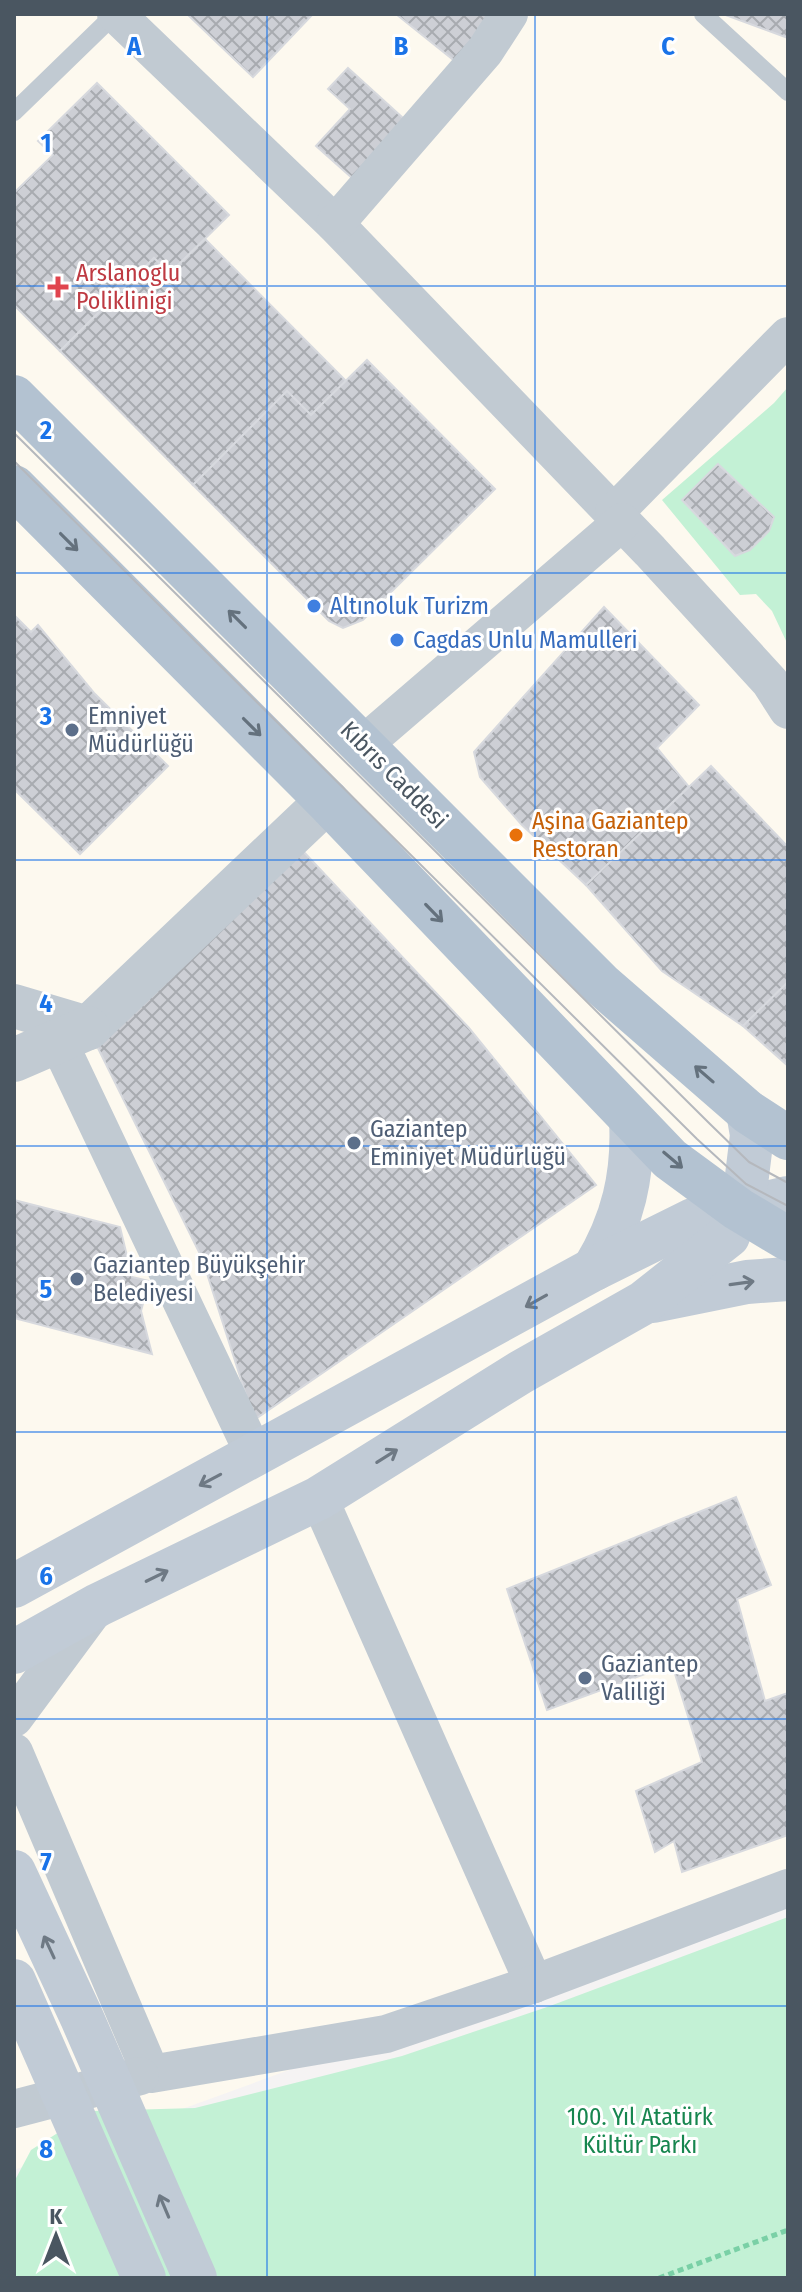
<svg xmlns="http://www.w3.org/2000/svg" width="802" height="2292" font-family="'Fira Sans Condensed',sans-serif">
  <defs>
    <pattern id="building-cross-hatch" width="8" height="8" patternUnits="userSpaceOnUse" patternTransform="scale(2)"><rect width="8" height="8" fill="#cdcfd5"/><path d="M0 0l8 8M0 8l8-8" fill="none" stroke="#a8abb0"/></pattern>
  </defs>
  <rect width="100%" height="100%" fill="#f5f3f3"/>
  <!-- commercial -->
  <path fill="#fdf9ef" d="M14,14h774v1875l-774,281z"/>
  <!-- park -->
  <g fill="#c3f1d5">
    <path d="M788,387v258l-16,-34 -16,-17 -16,1 -78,-95 112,-97z"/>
    <path d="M788,1917v361h-774v-96l17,-32 61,-39 103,-3 207,-52 148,-50z"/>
  </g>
  <!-- building -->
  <g fill="url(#building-cross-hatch)" stroke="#d7d9de" stroke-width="2">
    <path d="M187,14h126l-60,63z"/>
    <path d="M396,14h99l-39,48z"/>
    <path d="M723,14h65v24z"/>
    <path d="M348,68l65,59 -53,58 -44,-39 34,-37 -22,-20z"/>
    <path d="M97,83l132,132 -59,58 -16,-15 -94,93 -46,-46v-112l39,-38 -15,-14z"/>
    <path d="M205,239l141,142 -35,34 -24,-24 -94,94 -133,-134 94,-93 16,15z"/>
    <path d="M367,360l128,129 -132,131 -20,8 -14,-7 -136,-136 94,-94 24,24z"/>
    <path d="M718,464l56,53 -5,14 -19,19 -15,6 -53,-56z"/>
    <path d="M604,607l95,98 -42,43 32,39 -103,98 -65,-61 -41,-47 -6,-25z"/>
    <path d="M14,615l17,17 7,-7 56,68 74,73 -88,88 -66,-65z"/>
    <path d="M711,766l77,81v135l-45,44 -81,-55 -76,-86z"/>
    <path d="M302,850l167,178 127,157 -342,235 -52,-162 -114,-230z"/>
    <path d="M788,982v84l-45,-40z"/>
    <path d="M14,1200l106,27 12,50 17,4 -8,30 11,43 -138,-36z"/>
    <path d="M736,1497l35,88 -34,14 28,102 23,-8v142l-106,37 -8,-31 -19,11 -19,-61 66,-29 -30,-98 -125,46 -40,-121z"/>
  </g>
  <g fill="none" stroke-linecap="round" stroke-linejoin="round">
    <!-- path -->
    <path stroke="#7ad0a6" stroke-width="5" stroke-dasharray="6 4" stroke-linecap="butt" d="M659,2278l129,-48"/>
    <!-- service -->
    <g stroke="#c1cad2" stroke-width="18">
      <path d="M703,14l85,78"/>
      <path d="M14,112l101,-98"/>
    </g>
    <!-- minor -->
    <g stroke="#c1cad2" stroke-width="38">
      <path d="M116,14l219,210 315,327 120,131 18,28"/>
      <path d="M335,224l150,-173 24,-37"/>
      <path d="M614,513l174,-177"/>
      <path d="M364,744l258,-222"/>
      <path d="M58,1041l197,415"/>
      <path d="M319,1498l215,486"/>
      <path d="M14,1718l80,-108"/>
      <path d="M14,1752l137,322 235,-40 148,-50 254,-96"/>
      <path d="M14,2109l126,-33"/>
    </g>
    <!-- tertiary -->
    <g stroke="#c1cad2" stroke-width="44">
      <path d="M14,1006l74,22 239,-227"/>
      <path d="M14,1060l74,-32"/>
    </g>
    <!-- secondary -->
    <g stroke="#c1cbd6" stroke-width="44">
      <path d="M594,1269c29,-48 40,-94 37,-150"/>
      <path d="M653,1301l94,-19 41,-3"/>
      <path d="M14,1586l580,-317 99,-49 95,-22"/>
      <path d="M14,1652l84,-47 221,-107 202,-126 122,-69 85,-67 18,-52 6,-49 -4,-23"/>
      <path d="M14,1872l68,146 113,260"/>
      <path d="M14,1981l130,297"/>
    </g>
    <!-- primary -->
    <g stroke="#b3c2d1" stroke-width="44">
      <path d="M14,397l587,587 147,128 40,26"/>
      <path d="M14,487l313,314 343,358 68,50 50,30"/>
    </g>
    <!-- tram -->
    <g stroke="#b5b8bd" stroke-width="2">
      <path d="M14,433l696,691 39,38 39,21"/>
      <path d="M14,461l683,678 49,45 42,22"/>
    </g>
  </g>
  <!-- one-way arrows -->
  <defs><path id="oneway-shaft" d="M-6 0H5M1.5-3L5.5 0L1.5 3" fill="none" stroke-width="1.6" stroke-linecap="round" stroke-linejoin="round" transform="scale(2)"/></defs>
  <g stroke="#64717d">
    <use href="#oneway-shaft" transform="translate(69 542) rotate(45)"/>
    <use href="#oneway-shaft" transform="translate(237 619) rotate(-135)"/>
    <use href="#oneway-shaft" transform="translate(252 727) rotate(45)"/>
    <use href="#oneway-shaft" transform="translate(434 913) rotate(46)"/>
    <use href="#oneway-shaft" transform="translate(704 1074) rotate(-139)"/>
    <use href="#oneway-shaft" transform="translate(673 1160) rotate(40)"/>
  </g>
  <g stroke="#6e7984">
    <use href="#oneway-shaft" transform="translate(742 1283) rotate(-8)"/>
    <use href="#oneway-shaft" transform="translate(536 1301) rotate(151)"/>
    <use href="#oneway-shaft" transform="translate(387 1456) rotate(-32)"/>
    <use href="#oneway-shaft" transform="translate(210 1480) rotate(152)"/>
    <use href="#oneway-shaft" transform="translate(157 1576) rotate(-26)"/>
    <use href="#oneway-shaft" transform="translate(49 1947) rotate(-115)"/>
    <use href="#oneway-shaft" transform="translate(164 2206) rotate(-113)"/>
  </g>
  <!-- grid -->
  <path fill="none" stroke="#1a73e8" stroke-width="2" stroke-opacity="0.55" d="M267,14v2264M535,14v2264M14,286h774M14,573h774M14,860h774M14,1146h774M14,1432h774M14,1719h774M14,2006h774"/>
  <!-- markers -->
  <path fill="#e0444e" stroke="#fff" stroke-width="3" d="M54 275h8v8h8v8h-8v8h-8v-8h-8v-8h8z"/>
  <g fill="#3f7fe0" stroke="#fff" stroke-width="3">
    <circle cx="314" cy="606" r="8"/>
    <circle cx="397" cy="640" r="8"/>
  </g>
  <g fill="#5c6f8a" stroke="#fff" stroke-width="3">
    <circle cx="72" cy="730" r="8"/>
    <circle cx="354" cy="1143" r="8"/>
    <circle cx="77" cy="1279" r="8"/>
    <circle cx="585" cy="1678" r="8"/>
  </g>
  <circle fill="#e8710a" stroke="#fff" stroke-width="3" cx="516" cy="835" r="8"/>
  <g text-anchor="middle" stroke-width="6" stroke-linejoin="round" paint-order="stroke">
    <!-- health labels -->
    <g font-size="24" fill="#be3a42" stroke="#fff" text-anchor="start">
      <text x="76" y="281">Arslanoglu<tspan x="76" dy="28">Poliklinigi</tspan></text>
    </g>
    <!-- shop labels -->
    <g font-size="24" fill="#366cbe" stroke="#fff" text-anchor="start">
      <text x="330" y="614">Altınoluk Turizm</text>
      <text x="413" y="648">Cagdas Unlu Mamulleri</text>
    </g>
    <!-- service labels -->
    <g font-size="24" fill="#4e5e75" stroke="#fff" text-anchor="start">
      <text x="88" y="724">Emniyet<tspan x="88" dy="28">Müdürlüğü</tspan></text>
      <text x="370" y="1137">Gaziantep<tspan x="370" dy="28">Eminiyet Müdürlüğü</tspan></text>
      <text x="93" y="1273">Gaziantep Büyükşehir<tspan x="93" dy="28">Belediyesi</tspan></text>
      <text x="601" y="1672">Gaziantep<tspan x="601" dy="28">Valiliği</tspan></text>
    </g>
    <!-- street labels -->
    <g font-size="24" fill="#4a5661" stroke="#fff">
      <text transform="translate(394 775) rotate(45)" y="8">Kıbrıs Caddesi</text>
    </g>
    <!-- food labels -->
    <g font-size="24" fill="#c56008" stroke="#fff" text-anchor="start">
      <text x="532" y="829">Aşina Gaziantep<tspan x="532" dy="28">Restoran</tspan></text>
    </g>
    <!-- park labels -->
    <g font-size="24" fill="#17864f" stroke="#fff">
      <text x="640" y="2125">100. Yıl Atatürk<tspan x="640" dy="28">Kültür Parkı</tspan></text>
    </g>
  </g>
  <g font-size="26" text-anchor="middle" font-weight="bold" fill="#1a73e8" stroke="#fff" stroke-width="6" stroke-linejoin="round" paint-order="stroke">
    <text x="134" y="55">A</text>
    <text x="401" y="55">B</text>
    <text x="668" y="55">C</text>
    <text x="46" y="152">1</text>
    <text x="46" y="439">2</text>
    <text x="46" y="725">3</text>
    <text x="46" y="1012">4</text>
    <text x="46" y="1298">5</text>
    <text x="46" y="1585">6</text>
    <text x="46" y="1871">7</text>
    <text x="46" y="2158">8</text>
  </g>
  <!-- border -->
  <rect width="802" height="2292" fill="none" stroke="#4a5661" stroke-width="32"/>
  <!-- north arrow -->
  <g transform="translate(56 2236)" stroke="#ffffff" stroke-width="6" paint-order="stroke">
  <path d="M0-6L14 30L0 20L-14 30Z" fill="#4a5661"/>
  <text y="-12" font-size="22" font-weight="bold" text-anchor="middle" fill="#4a5661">K</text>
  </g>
</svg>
